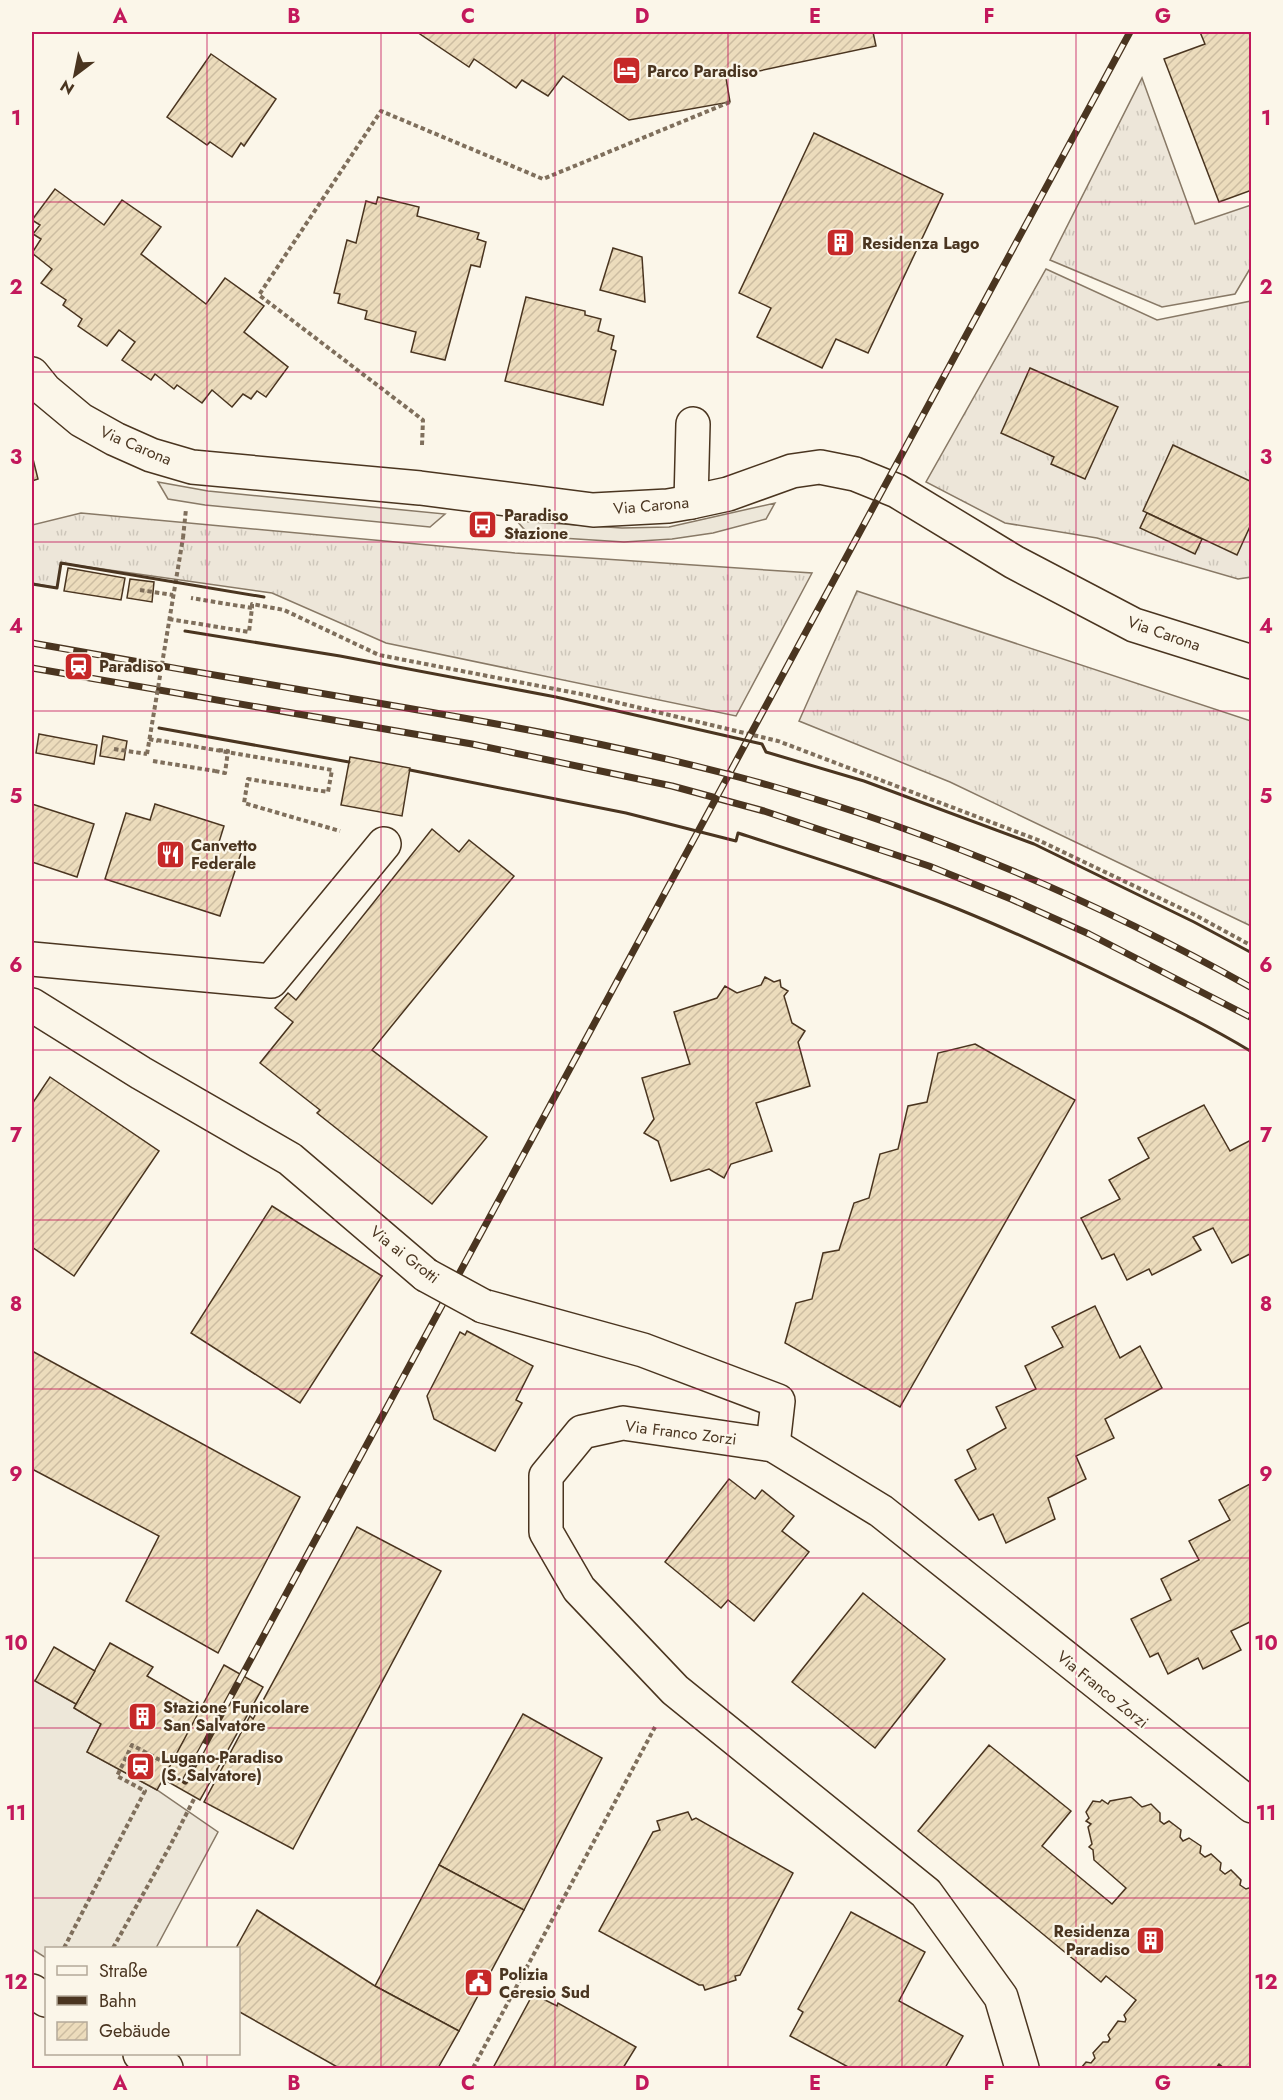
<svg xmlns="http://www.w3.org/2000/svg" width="1283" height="2100" font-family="Jost,sans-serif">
  <defs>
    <pattern id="grass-tufts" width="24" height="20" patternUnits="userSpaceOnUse" patternTransform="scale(1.5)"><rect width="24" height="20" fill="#ede6d9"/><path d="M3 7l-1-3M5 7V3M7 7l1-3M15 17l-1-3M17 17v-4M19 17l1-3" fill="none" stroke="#cdc6ba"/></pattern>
    <pattern id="building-hatch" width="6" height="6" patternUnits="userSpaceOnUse" patternTransform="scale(1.5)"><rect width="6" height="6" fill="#ecdcbc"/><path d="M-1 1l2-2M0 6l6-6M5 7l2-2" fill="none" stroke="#ccbda1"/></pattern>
  </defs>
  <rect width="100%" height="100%" fill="#fbf6e9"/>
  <!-- grass -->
  <g fill="url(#grass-tufts)" stroke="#887966" stroke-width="1.5">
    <path d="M1142,78l53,146 56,-19v62l-16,27 -73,13 -112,-47z"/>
    <path d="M1046,269l111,51 94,-19v276l-13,2 -141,-41 -92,-15 -79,-41z"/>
    <path d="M81,513l434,40 297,20 -76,143 -350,-73 -114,-50 -211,-30 -4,25 -25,-5v-58z"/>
    <path d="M857,591l394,130v205l-301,-144 -151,-61z"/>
  </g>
  <!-- parking -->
  <g fill="#ede7d9" stroke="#887966" stroke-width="1.5">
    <path d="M158,482l50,9 237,23 -15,13 -225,-22 -37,-6z"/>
    <path d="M775,503l-9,16 -53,14 -41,6 -48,3 -94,-6 -13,-15 105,7 47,-1z"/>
    <path d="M32,1679l44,25 -2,4 27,16 -14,28 70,38 61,42 -62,116h-110v10l-14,-9z"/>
  </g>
  <!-- building -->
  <g fill="url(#building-hatch)" stroke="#4a3520" stroke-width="1.5">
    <path d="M417,32h456l3,14 -150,32 4,24 -101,18 -66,-44 -15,20 -26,-16 -6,8 -42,-29 -5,8z"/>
    <path d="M1200,32h48l4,5v153l-33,12 -55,-143 41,-15z"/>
    <path d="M211,54l65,45 -32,47 -3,-3 -9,14 -22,-15 -3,3 -40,-28z"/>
    <path d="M814,133l129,61 -75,159 -32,-14 -14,29 -65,-31 14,-29 -32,-15z"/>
    <path d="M55,189l49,36 18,-25 39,27 -20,27 65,50 19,-26 39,28 -20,26 44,35 -22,30 -9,-6 -6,8 -8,-5 -11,13 -20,-17 -10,13 -25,-18 -3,4 -19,-15 -4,6 -29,-20 13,-18 -16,-12 -12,16 -29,-20 4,-7 -19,-14 3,-5 -25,-17 11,-14 -20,-16 9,-14 -8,-5 7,-9 -8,-5z"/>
    <path d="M378,197l41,10 -2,9 62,17 -2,6 9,3 -6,25 -9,-2 -26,95 -34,-8 5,-20 -51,-13 2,-8 -29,-8 2,-9 -6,-1 13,-53 9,3 10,-42 10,3z"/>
    <path d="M613,248l29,9 3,45 -45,-12z"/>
    <path d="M526,297l59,14v4l16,4 -3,12 16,5 -3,13 5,2 -13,54 -98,-24z"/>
    <path d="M1030,368l88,39 -33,72 -34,-15 3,-7 -53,-24z"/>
    <path d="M1173,445l79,37v40l-15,33 -94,-44z"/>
    <path d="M32,455l6,24 -6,2z"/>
    <path d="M1147,513l55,26 -7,15 -55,-26z"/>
    <path d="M68,568l57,10 -4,22 -57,-9z"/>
    <path d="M130,579l24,3 -2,20 -25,-4z"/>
    <path d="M39,734l58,11 -3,19 -58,-11z"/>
    <path d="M103,736l24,5 -3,19 -24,-4z"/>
    <path d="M350,757l60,11 -8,48 -61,-11z"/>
    <path d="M32,804l62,20 -17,53 -45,-15z"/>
    <path d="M155,804l69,22 -5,16 23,8 -22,66 -115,-37 21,-66 24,7z"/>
    <path d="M432,829l27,23 10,-12 45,36 -142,174 115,87 -55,67 -115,-91 3,-3 -60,-47 33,-41 -18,-14 13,-15 8,7z"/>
    <path d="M765,977l9,5 6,-2 1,7 7,4 -4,5 8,27 13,8 -7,11 12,44 -54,17 16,48 -41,13 -7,14 -15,-9 -38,12 -13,-40 -14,-8 10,-14 -12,-41 48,-14 -16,-52 43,-14 8,-12 12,7 24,-8z"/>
    <path d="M975,1044l100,56 -175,307 -115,-64 11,-40 16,-4 11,-46 16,-3 15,-47 15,-5 11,-44 18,-5 10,-43 19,-4 11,-49z"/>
    <path d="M50,1077l109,74 -85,125 -42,-29v-143z"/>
    <path d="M1204,1105l26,46 21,-11 1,2v111l-20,10 -19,-35 -20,9 8,13 -49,25 -3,-6 -22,11 -13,-26 -12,5 -21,-41 39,-19 -11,-19 40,-22 -11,-20z"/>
    <path d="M272,1206l110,70 -82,127 -109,-70z"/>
    <path d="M1095,1306l25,52 20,-12 22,42 -57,31 9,19 -38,18 10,23 -38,19 7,21 -49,24 -13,-29 -14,6 -24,-40 21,-11 -9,-19 39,-22 -10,-21 40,-18 -11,-23 38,-19 -11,-20z"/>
    <path d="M467,1331l66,35 -17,34 6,3 -27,48 -61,-32 -7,-23 33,-64 5,3z"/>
    <path d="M32,1351l268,146 -82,156 -92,-52 33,-65 -127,-67z"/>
    <path d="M729,1479l26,20 7,-9 32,26 -12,15 27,21 -55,69 -26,-21 -7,8 -56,-46z"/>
    <path d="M1252,1483v138l-21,10 10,19 -38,19 -5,-11 -30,16 -10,-21 -8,4 -19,-38 40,-19 -10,-21 38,-19 -10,-19 41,-21 -11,-20z"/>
    <path d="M357,1527l84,44 -148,278 -89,-47 46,-86 3,3z"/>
    <path d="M863,1593l82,66 -70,89 -83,-66z"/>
    <path d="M110,1643l43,24 -6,9 55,32 -45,82 -70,-38 14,-28 -27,-16z"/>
    <path d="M54,1647l41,24 -19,33 -41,-23z"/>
    <path d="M224,1665l39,22 -63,113 -37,-21z"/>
    <path d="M523,1714l79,44 -78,152 -85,-45z"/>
    <path d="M989,1745l82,66 -29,35 70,58 14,-16 -32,-28 -1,-10 -4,-3 3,-3 -4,-17 3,-3 -5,-3 3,-3 -3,-6 7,-11 7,1 2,-2 6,4 2,-3 21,-4 11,10 9,-3 9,9v8l4,3 5,-3 12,9 -1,7 3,4 6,-3 12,8 -1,7 5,4 6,-3 10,9 -1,7 5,4 6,-4 10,10 -1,5 6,4 6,-2v181h-28l-5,-4 -3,4h-135l5,-6 5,1 4,-5 -2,-5 10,-11h5l2,-3 -2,-4 10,-14 7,1 1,-3 -2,-4 12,-15 -30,-24 -5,6 -183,-151z"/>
    <path d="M688,1812l4,8 4,-2 97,55 -53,102 -5,1 1,4 -31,10 -2,-5h-4l-100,-54 54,-99 7,-2 -3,-9z"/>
    <path d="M439,1865l85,45 -65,121 -84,-45z"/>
    <path d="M257,1910l118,76 84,45 -21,37h-99l-101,-57v-63h-2z"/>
    <path d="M851,1912l74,40 -26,49 64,35 -18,32h-95l-60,-32 13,-24 -5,-3z"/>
    <path d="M533,1994l24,12 1,-3 78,44 -13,21h-130z"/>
  </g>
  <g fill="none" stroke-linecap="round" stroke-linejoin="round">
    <defs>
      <g id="minor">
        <path d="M32,374l13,16 36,30 34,19 36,16 41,12 228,21 173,22 75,-4 23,-4 37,-8 64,-23 28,-4 35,7 42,17 117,71 120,63 118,37"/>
        <path d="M691,502l2,-78"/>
        <path d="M32,959l239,22 113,-137"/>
        <path d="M32,1005l109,68 149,86 136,116"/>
        <path d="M483,1306l160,44 135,51 -5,44"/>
        <path d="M32,1991l14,9"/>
        <path d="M140,2054l26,14"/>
        <path d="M1022,2068l-21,-71 -75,-104 -251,-203 -96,-101 -33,-57v-56l36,-44 41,-9 150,22 108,66 371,295"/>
      </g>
    </defs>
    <!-- minor casing -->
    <use href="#minor" stroke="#4a3520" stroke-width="36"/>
    <!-- path -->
    <g stroke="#7f6f5c" stroke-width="4" stroke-dasharray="4.5 3" stroke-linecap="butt">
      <path d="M422,445l1,-25 -164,-125 122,-184 162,68 187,-77"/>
      <path d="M183,538l3,-29"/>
      <path d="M140,590l33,5"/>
      <path d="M252,608v-4l32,6 95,45 207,40 192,46 260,99 159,76 55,30"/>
      <path d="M169,619l80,13 3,-24 -61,-10"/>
      <path d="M149,739l9,2"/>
      <path d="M157,740l175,30 -4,22 -80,-13 -4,24 96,28"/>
      <path d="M114,749l33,5"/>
      <path d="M153,761l62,10"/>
      <path d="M64,1948l81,-157 -28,-15 15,-31 37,20"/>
      <path d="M113,1948l57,-102 25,-49"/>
      <path d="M473,2068l182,-341"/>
    </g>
    <!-- minor -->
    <use href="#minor" stroke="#fbf6e9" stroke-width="33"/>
    <defs>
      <g id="rail">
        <path d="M32,643c111,20 223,39 334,58 135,23 270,47 402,84 169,48 331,117 484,203"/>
        <path d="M32,668l440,76 200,42 92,25 165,55 82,33 78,35 163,84"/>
        <path d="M185,1781l945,-1749"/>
      </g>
    </defs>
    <!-- rail casing -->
    <use href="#rail" stroke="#4a3520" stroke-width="7"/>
    <!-- rail -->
    <use href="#rail" stroke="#fbf6e9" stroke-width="4.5" stroke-dasharray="14" stroke-linecap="butt"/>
    <defs>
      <path id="minor-bridge" d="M426,1275l57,31"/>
    </defs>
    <!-- minor-bridge casing -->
    <use href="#minor-bridge" stroke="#4a3520" stroke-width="36" stroke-linecap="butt"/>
    <!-- path-bridge -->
    <g stroke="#7f6f5c" stroke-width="4" stroke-dasharray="4.5 3" stroke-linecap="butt">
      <path d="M147,754l36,-216"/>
      <path d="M215,771l10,2 3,-22 -10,-1"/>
    </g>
    <!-- minor-bridge -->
    <use href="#minor-bridge" stroke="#fbf6e9" stroke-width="33"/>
    <!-- wall -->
    <g stroke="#4a3520" stroke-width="3">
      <path d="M32,584l25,4 4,-25 203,34"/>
      <path d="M185,631l155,25 216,41 206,47 4,8 98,29 170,63 160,78 58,31"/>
      <path d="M159,728l190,34"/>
      <path d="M410,770l216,43 110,28 2,-8c74,24 148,47 220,76 54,22 108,47 161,73 45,22 90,44 133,70"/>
    </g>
  </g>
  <!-- grid -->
  <path fill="none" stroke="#c2185b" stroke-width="1.5" stroke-opacity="0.55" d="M207,32v1916M381,32v2036M555,32v2036M728,32v2036M902,32v2036M1076,32v2036M32,202h1220M32,372h1220M32,542h1220M32,711h1220M32,880h1220M32,1050h1220M32,1220h1220M32,1389h1220M32,1558h1220M32,1728h1220M32,1898h1220M207,2054v14"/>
  <!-- icons -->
  <defs>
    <symbol id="hotel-square" viewBox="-11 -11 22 22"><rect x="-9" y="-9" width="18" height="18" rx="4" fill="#c62828" stroke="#fbf6e9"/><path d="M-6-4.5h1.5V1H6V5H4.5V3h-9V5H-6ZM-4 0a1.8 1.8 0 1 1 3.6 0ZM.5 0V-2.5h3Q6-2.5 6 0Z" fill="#fff"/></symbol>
    <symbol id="building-square" viewBox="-11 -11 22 22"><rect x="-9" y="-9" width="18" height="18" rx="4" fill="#c62828" stroke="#fbf6e9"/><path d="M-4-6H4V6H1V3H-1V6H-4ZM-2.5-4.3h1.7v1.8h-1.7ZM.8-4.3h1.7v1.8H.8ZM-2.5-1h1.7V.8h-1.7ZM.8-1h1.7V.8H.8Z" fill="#fff"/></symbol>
    <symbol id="bus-square" viewBox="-11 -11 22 22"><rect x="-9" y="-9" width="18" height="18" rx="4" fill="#c62828" stroke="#fbf6e9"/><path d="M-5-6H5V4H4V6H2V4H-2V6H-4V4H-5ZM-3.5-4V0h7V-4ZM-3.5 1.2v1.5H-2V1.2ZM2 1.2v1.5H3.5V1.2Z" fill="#fff"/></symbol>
    <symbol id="station-square" viewBox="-11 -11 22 22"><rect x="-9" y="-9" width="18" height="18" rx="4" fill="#c62828" stroke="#fbf6e9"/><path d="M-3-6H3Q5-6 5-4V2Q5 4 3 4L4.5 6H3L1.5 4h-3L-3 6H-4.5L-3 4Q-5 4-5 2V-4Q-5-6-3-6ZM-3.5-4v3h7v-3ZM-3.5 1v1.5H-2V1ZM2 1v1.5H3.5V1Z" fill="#fff"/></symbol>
    <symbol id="restaurant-square" viewBox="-11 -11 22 22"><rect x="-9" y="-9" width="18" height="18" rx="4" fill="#c62828" stroke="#fbf6e9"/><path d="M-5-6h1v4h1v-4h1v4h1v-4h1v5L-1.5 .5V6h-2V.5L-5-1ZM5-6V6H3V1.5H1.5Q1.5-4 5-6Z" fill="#fff"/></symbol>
    <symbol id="civic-square" viewBox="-11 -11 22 22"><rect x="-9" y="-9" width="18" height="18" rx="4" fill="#c62828" stroke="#fbf6e9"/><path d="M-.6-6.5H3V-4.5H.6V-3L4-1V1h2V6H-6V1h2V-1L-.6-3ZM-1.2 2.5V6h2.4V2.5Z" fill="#fff"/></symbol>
  </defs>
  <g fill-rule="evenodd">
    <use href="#hotel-square" x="610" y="54" width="33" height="33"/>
    <use href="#building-square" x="824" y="226" width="33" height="33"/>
    <use href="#bus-square" x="466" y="508" width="33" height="33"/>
    <use href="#station-square" x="62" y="650" width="33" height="33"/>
    <use href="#restaurant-square" x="154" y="838" width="33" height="33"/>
    <use href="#building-square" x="126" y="1700" width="33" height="33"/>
    <use href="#station-square" x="124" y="1750" width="33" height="33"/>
    <use href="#building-square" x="1134" y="1924" width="33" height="33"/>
    <use href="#civic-square" x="462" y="1966" width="33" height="33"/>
  </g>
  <g text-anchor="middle" stroke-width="4.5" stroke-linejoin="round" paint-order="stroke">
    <!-- poi labels -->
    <g font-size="16" font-weight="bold" fill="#4a3520" stroke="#fbf6e9" text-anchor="start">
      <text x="647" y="77">Parco Paradiso</text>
      <text x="862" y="249">Residenza Lago</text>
      <text x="504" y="521">Paradiso<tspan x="504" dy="18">Stazione</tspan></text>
      <text x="99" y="672">Paradiso</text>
      <text x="191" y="851">Canvetto<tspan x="191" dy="18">Federale</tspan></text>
      <text x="163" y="1713">Stazione Funicolare<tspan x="163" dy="18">San Salvatore</tspan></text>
      <text x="161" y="1763">Lugano-Paradiso<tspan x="161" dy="18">(S. Salvatore)</tspan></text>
      <text x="1130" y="1937" text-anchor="end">Residenza<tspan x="1130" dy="18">Paradiso</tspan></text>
      <text x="499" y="1980">Polizia<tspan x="499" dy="18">Ceresio Sud</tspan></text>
    </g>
    <!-- street labels -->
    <g font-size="16" fill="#4a3520" stroke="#fbf6e9">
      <text transform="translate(136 445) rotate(23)" y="6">Via Carona</text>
      <text transform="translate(651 505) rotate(-5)" y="6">Via Carona</text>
      <text transform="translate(1164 633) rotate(19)" y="6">Via Carona</text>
      <text transform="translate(405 1254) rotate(38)" y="6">Via ai Grotti</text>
      <text transform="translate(681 1432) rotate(7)" y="6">Via Franco Zorzi</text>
      <text transform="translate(1103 1689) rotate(39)" y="6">Via Franco Zorzi</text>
    </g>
  </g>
  <!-- border -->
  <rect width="1283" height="2100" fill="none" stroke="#fbf6e9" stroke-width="66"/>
  <!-- legend -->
  <rect x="45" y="1947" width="195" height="108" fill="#fbf6e9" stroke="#b4a999" stroke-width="1.5"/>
  <rect x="57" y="1966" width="30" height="9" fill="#fbf6e9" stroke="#b4a999" stroke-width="1.5"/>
  <text x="99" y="1977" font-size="18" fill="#4a3520">Straße</text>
  <rect x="57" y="1996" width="30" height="9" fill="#4a3520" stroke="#b4a999" stroke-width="1.5"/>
  <text x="99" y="2007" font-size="18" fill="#4a3520">Bahn</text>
  <rect x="57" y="2022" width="30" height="18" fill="url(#building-hatch)" stroke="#b4a999" stroke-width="1.5"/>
  <text x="99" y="2037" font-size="18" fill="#4a3520">Gebäude</text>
  <!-- north arrow -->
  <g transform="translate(75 75) rotate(212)" stroke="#fbf6e9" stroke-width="4.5" paint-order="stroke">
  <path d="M0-4.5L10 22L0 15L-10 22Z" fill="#4a3520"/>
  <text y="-9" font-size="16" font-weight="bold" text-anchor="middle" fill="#4a3520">N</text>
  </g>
  <rect x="33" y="33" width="1217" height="2034" fill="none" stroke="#c2185b" stroke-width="2"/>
  <g font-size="20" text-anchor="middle" font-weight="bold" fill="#c2185b">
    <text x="120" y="23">A</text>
    <text x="294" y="23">B</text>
    <text x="468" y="23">C</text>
    <text x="642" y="23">D</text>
    <text x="815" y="23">E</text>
    <text x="989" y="23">F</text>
    <text x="1163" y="23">G</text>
    <text x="16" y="125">1</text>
    <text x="1266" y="125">1</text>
    <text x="16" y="294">2</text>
    <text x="1266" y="294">2</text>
    <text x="16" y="464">3</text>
    <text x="1266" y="464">3</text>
    <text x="16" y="633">4</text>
    <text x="1266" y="633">4</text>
    <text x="16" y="803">5</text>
    <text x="1266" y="803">5</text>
    <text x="16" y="972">6</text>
    <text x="1266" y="972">6</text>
    <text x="16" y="1142">7</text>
    <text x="1266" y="1142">7</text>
    <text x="16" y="1311">8</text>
    <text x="1266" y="1311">8</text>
    <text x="16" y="1481">9</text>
    <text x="1266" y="1481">9</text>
    <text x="16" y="1650">10</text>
    <text x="1266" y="1650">10</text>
    <text x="16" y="1820">11</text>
    <text x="1266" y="1820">11</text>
    <text x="16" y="1989">12</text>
    <text x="1266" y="1989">12</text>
    <text x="120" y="2090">A</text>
    <text x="294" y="2090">B</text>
    <text x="468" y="2090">C</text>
    <text x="642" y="2090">D</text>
    <text x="815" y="2090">E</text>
    <text x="989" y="2090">F</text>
    <text x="1163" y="2090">G</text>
  </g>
</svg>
